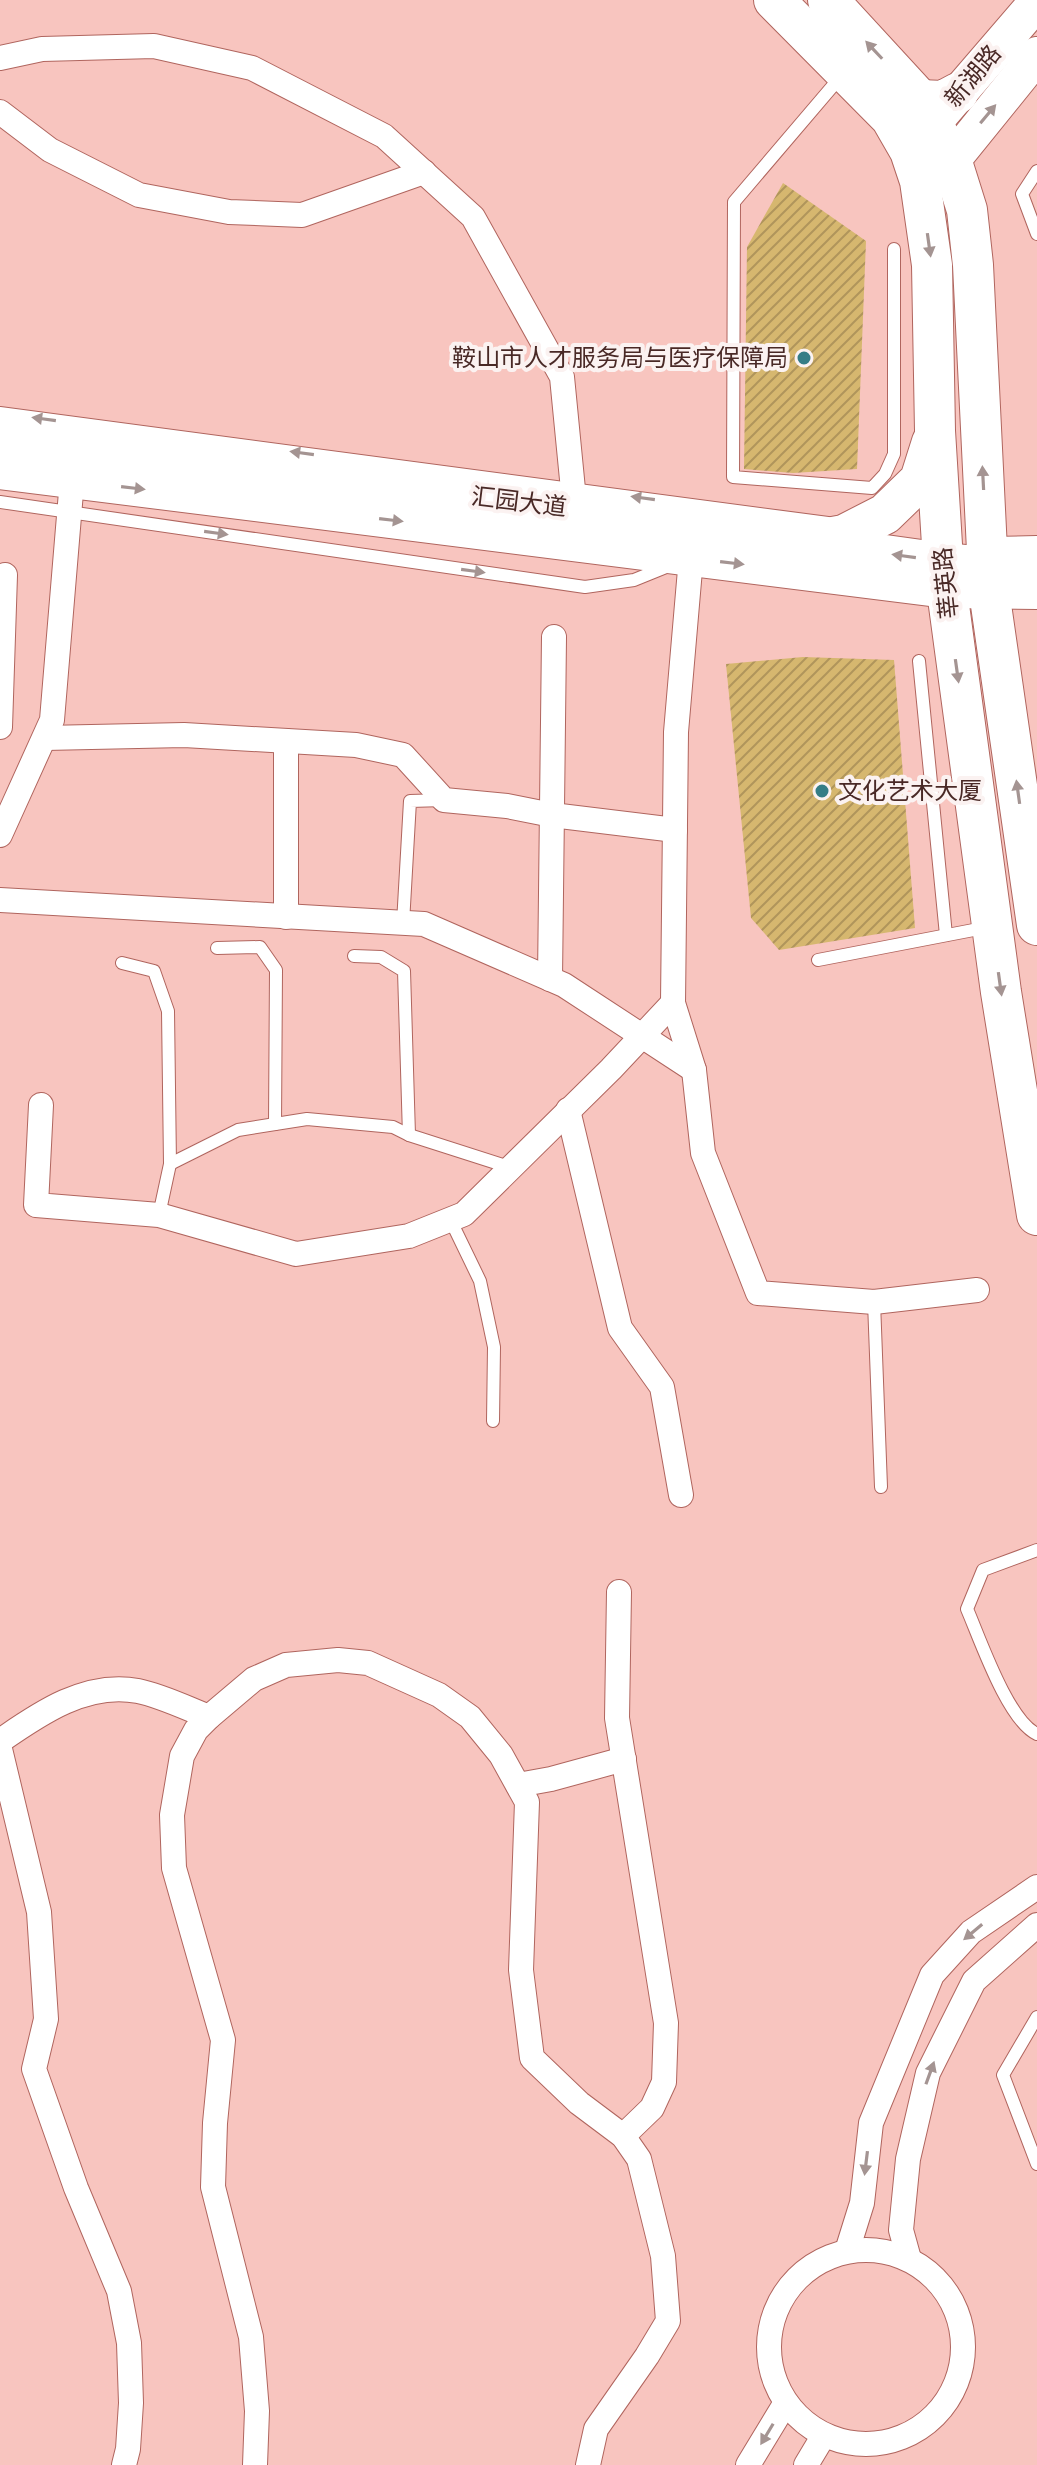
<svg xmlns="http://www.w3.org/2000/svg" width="1037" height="2465" font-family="Barlow,'Noto Sans SC',sans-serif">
  <defs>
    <pattern id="building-hatch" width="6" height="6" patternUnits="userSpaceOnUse" patternTransform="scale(2)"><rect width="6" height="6" fill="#d6b76f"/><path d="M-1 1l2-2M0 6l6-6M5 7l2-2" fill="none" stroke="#b0955b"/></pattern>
  </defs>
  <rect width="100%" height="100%" fill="#f8c5bf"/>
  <!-- building -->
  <g fill="url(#building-hatch)">
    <path d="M783,183l83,58 -9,228 -64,4 -49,-4 3,-222z"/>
    <path d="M803,657l91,3 21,268 -136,22 -28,-32 -25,-254z"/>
  </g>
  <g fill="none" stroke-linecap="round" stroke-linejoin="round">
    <defs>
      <g id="lane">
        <path d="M843,74l-109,128 -1,275 139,11 13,-14 9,-20v-205"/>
        <path d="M1037,171l-15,23 15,40"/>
        <path d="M0,413l828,110"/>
        <path d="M0,502l585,85 49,-7 37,-15"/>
        <path d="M992,543l45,-1"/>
        <path d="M919,661l27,274"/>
        <path d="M403,923l7,-122 34,-1"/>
        <path d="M217,948l43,-1 16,23 -1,154"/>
        <path d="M354,956l27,1 23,14 5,164"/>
        <path d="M818,960l171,-33"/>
        <path d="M122,963l32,8 14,40 2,153 -11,51"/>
        <path d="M170,1164l68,-34 69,-11 86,8 16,8 100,32"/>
        <path d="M450,1219l30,62 14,66 -1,74"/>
        <path d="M874,1302l7,185"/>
        <path d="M1037,1550l-54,20 -16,39c13,30 41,112 70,125"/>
        <path d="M1037,2017l-34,58 34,89"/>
      </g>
      <g id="street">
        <path d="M0,58l42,-9 112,-3 98,22 132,68 89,81 89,160 13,133"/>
        <path d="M0,112l50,38 89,45 90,17 73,3 122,-43"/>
        <path d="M691,558l-15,174 -3,271 21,67 9,83 55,140 116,9 103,-12"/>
        <path d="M0,727l5,-152"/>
        <path d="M45,738l139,-3 172,10 47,10 41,45 63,6 45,9 123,15"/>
        <path d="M0,835l52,-115 21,-252"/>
        <path d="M0,900l424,24 140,61 130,85"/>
        <path d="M286,917v-176"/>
        <path d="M550,979l4,-342"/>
        <path d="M41,1105l-5,100 123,10 137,39 113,-18 55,-22 147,-145 62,-66"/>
        <path d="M568,1110l52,218 42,59 19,108"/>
        <path d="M619,1592l-2,126 49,305 -2,59 -12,26 -29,28"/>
        <path d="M0,1741c40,-28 87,-60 138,-50 24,5 48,17 71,26"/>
        <path d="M0,1749l39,163 7,107 -12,50 42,119 43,103 10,52 2,60 -3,46 -4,16"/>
        <path d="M518,1785l33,-6 73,-20"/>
        <circle cx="866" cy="2347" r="97"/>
        <path d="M847,2251l15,-48 9,-80 61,-148 39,-43 66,-45"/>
        <path d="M909,2259l-8,-29 7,-71 20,-86 46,-92 63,-56"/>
        <path d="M255,2465l2,-54 -6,-74 -38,-150 2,-64 8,-83 -49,-172 -2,-53 10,-59 14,-26 13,-13 45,-38 32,-14 52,-5 30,3 71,32 31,22 31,38 26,47 -6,168 11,88 47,45 44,33 16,23 24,97 5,65 -21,35 -51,73 -8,36"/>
        <path d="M748,2465l37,-61"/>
        <path d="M806,2465l18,-30"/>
      </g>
      <g id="secondary">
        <path d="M939,116l98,-114"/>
        <path d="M936,180l101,-125"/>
        <path d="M0,436l575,74 368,51 44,4h50"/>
        <path d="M0,471l946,119 91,1"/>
      </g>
      <g id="primary">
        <path d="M774,0l117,118 19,33 10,30 12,84 3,166 8,130 58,431 36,223"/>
        <path d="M828,0l92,100 31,59 16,51 6,55 16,326 48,334"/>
        <path d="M920,100l23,1 15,-8"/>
        <path d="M806,542l38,-7 41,-21 35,-34 12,-38"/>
      </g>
    </defs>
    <!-- lane casing -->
    <use href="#lane" stroke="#b0655e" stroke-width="14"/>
    <!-- street casing -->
    <use href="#street" stroke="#b0655e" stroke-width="26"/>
    <!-- secondary casing -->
    <use href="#secondary" stroke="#b0655e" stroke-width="38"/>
    <!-- primary casing -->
    <use href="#primary" stroke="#b0655e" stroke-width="42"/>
    <!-- lane -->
    <use href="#lane" stroke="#fff" stroke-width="12"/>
    <!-- street -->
    <use href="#street" stroke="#fff" stroke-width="24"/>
    <!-- secondary -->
    <use href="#secondary" stroke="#fff" stroke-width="36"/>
    <!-- primary -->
    <use href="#primary" stroke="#fff" stroke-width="40"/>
  </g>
  <!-- one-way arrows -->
  <defs><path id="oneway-solid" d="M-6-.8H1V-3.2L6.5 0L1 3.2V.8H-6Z" transform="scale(2)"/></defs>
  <g fill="#a49492">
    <use href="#oneway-solid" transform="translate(874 50) rotate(-133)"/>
    <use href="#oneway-solid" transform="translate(988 114) rotate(-50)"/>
    <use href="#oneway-solid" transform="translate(929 245) rotate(82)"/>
    <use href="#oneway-solid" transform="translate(44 419) rotate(-172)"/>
    <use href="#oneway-solid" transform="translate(302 453) rotate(-172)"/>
    <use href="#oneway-solid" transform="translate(983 478) rotate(-93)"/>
    <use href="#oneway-solid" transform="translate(133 488) rotate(7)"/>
    <use href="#oneway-solid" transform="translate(643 498) rotate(-172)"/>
    <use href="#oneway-solid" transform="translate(391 520) rotate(7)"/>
    <use href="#oneway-solid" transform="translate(216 533) rotate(8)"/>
    <use href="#oneway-solid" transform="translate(904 556) rotate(-172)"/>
    <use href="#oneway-solid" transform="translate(732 563) rotate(7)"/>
    <use href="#oneway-solid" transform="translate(473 571) rotate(8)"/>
    <use href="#oneway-solid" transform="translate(957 671) rotate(82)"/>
    <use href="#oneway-solid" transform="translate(1018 792) rotate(-98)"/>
    <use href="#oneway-solid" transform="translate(1000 984) rotate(82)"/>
    <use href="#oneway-solid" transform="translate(973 1932) rotate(140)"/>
    <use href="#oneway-solid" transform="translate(930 2073) rotate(-70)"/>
    <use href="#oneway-solid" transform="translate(866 2163) rotate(97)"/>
    <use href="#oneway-solid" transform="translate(767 2434) rotate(121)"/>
  </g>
  <!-- markers -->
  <g fill="#357d86" stroke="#fbf2f1" stroke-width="3">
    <circle cx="804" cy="358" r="8"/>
    <circle cx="822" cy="791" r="8"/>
  </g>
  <g text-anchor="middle" stroke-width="8" stroke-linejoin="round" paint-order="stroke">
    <!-- street labels -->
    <g font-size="24" fill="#492926" stroke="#fbf2f1">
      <text transform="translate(973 76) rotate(-50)" y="8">新湖路</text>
      <text transform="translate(519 502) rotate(7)" y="8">汇园大道</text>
      <text transform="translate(946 583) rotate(-96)" y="8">莘英路</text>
    </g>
    <!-- poi labels -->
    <g font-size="24" fill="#492926" stroke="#fbf2f1" text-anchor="end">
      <text x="788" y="366">鞍山市人才服务局与医疗保障局</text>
      <text x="838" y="799" text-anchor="start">文化艺术大厦</text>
    </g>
  </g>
</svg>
